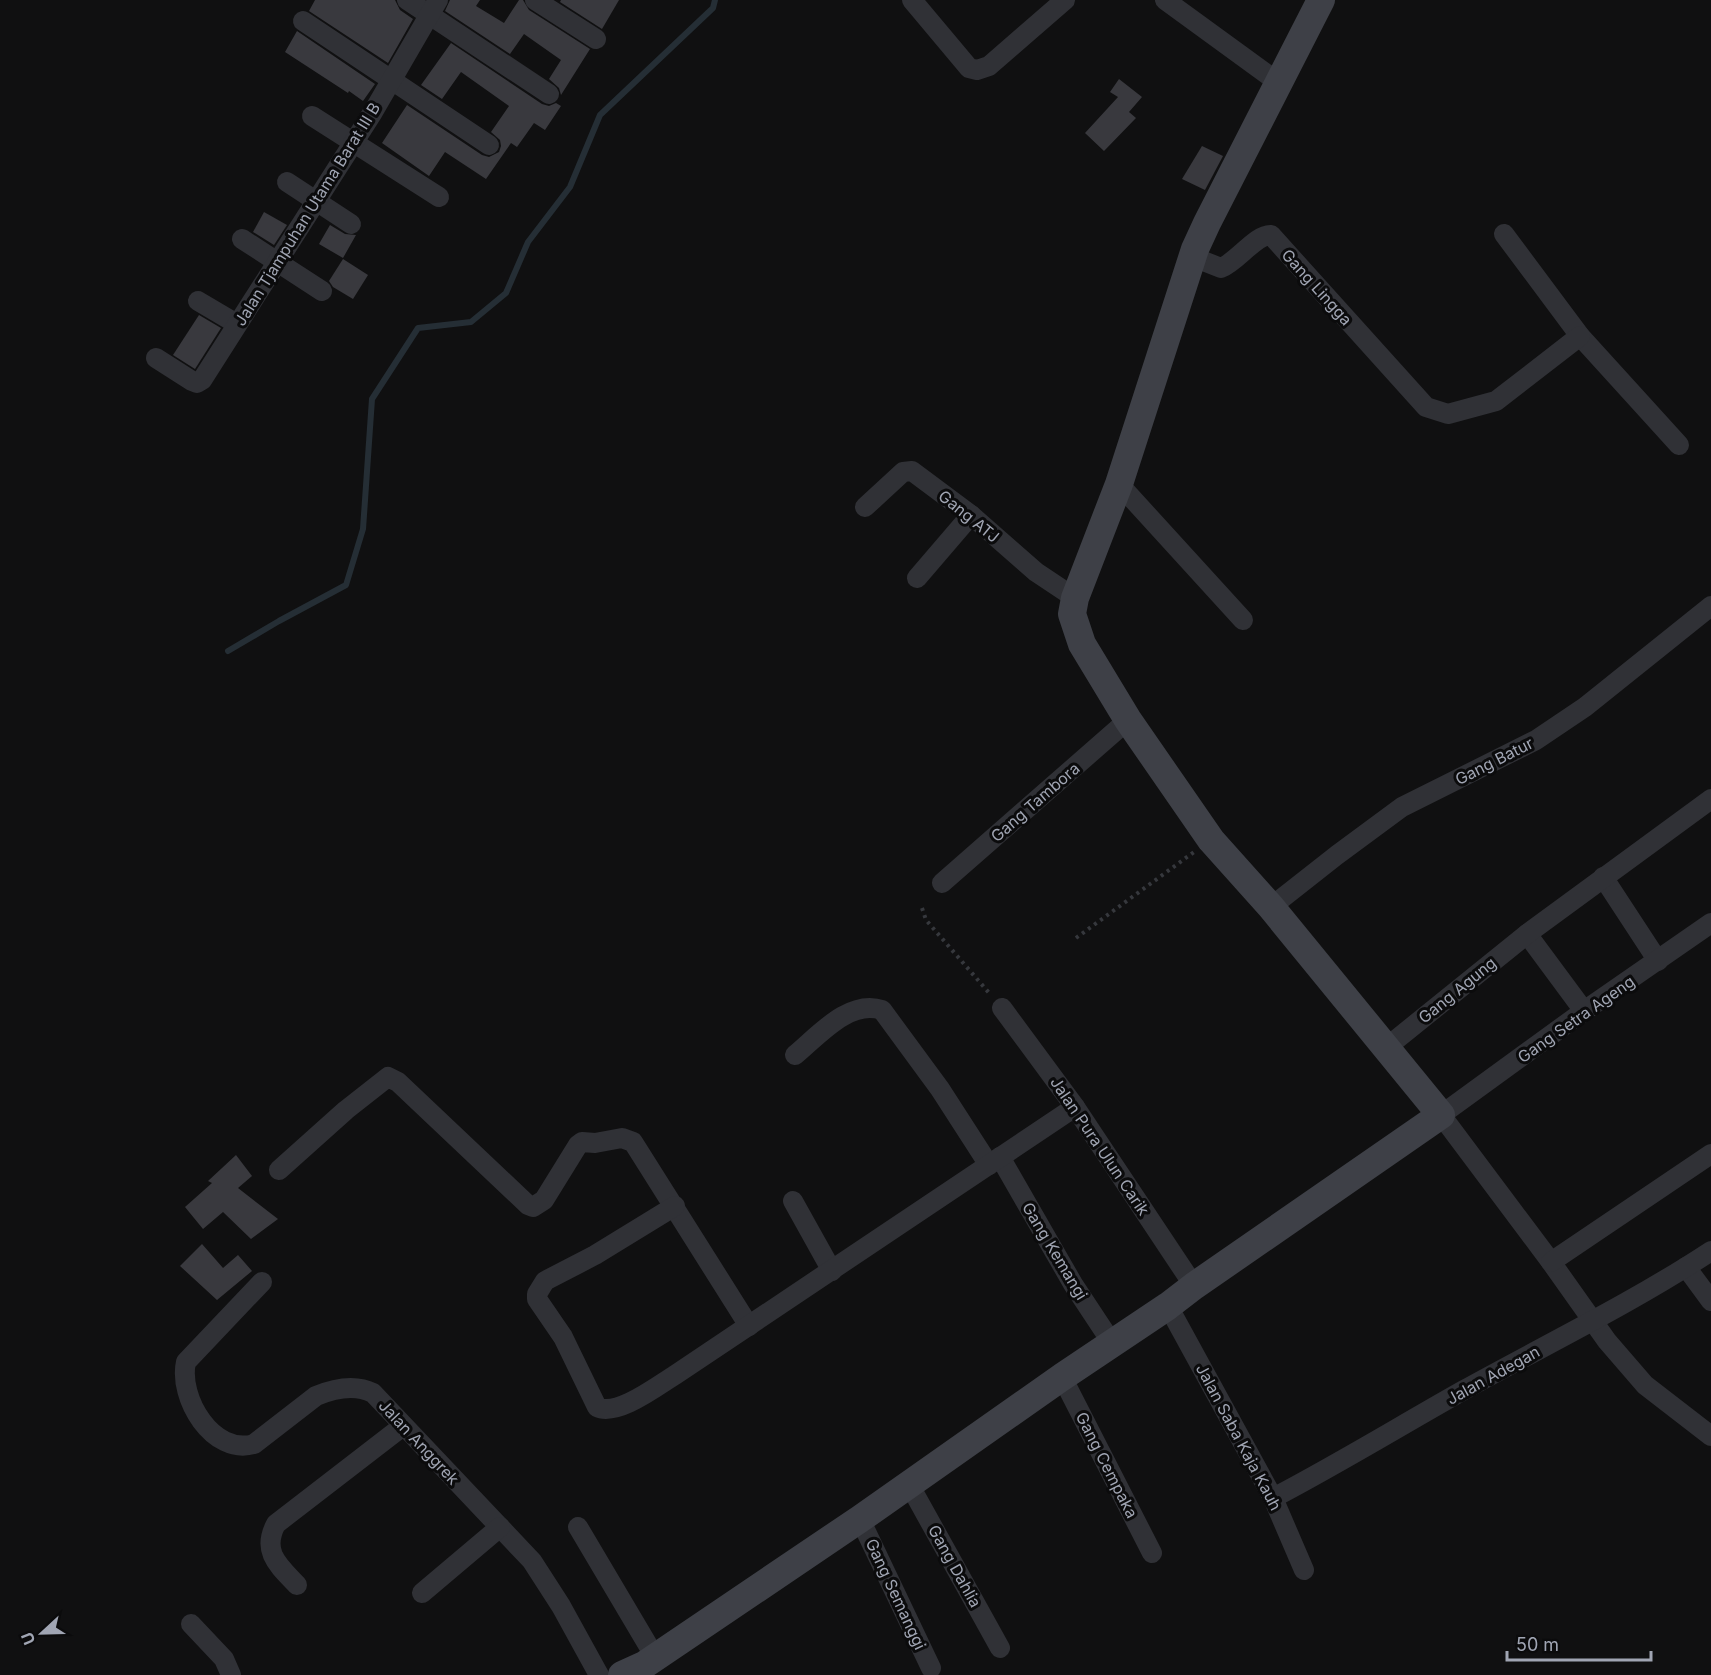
<svg xmlns="http://www.w3.org/2000/svg" width="1711" height="1675" font-family="Inter,sans-serif">
  <rect width="100%" height="100%" fill="#101011"/>
  <g fill="none" stroke-linecap="round" stroke-linejoin="round">
    <!-- stream -->
    <path stroke="#252e35" stroke-width="6" d="M228,651l51,-30 67,-36 17,-56 9,-130 46,-71 53,-6 35,-29 22,-51 42,-55 30,-72 113,-107 2,-8"/>
  </g>
  <!-- building -->
  <g fill="#39393e">
    <path d="M315,0h80l5,10 13,9 -25,44 -79,-52z"/>
    <path d="M450,0h30l-4,6 28,17 15,-23h4l6,10 61,39 -29,46 -2,-7 -10,-9 12,-19 -37,-26 -14,20 -65,-43z"/>
    <path d="M561,0h58l-17,29 -42,-27z"/>
    <path d="M297,31l78,53 -12,17 -14,-10 -1,2 -63,-41z"/>
    <path d="M451,43l91,61 7,2 7,-3 5,3 -16,24 -11,-7 -17,24 -6,-4 -25,36 -41,-27 -16,24 -47,-33 25,-38 75,50 7,2 10,-5 2,-6 -1,-6 -9,-8 18,-26 -48,-34 -19,27 -21,-14z"/>
    <path d="M1119,79l23,18 -13,15 7,6 -32,33 -19,-18 33,-36 -8,-5z"/>
    <path d="M1202,146l21,10 -18,34 -23,-11z"/>
    <path d="M264,212l23,13 -13,20 -21,-13z"/>
    <path d="M330,225l15,9 11,1 -13,23 -24,-14z"/>
    <path d="M343,259l25,16 -15,24 -20,-12 -4,-6z"/>
    <path d="M199,315l22,13 -26,41 -22,-14z"/>
    <path d="M236,1155l16,21 -14,12 40,31 -27,20 -28,-27 -20,17 -18,-22 27,-24 -4,-2z"/>
    <path d="M202,1244l21,24 15,-13 14,16 -35,29 -37,-34z"/>
  </g>
  <g fill="none" stroke-linecap="round" stroke-linejoin="round">
    <!-- path -->
    <g stroke="#36383d" stroke-width="4" stroke-dasharray="3 4.5" stroke-linecap="butt">
      <path d="M922,908l4,12 64,74"/>
      <path d="M1076,938l118,-86"/>
    </g>
    <!-- street -->
    <g stroke="#303136" stroke-width="20">
      <path d="M407,0l142,94"/>
      <path d="M535,0l61,39"/>
      <path d="M912,0l57,68 8,2 12,-4 76,-66"/>
      <path d="M1165,0l114,83"/>
      <path d="M303,21l186,124"/>
      <path d="M312,116l127,81"/>
      <path d="M287,182l64,42"/>
      <path d="M1504,234l76,102 99,109"/>
      <path d="M242,239l80,52"/>
      <path d="M1193,257l28,11c16,-6 35,-34 50,-33l155,172 22,7 48,-13 84,-65"/>
      <path d="M198,301l39,23"/>
      <path d="M156,358l36,23 5,2 5,-3 171,-268 65,-112"/>
      <path d="M1119,484l124,136"/>
      <path d="M865,507l38,-35 9,-1 59,44 65,57 39,26"/>
      <path d="M917,578l54,-63"/>
      <path d="M1603,877l55,84"/>
      <path d="M942,883l186,-163"/>
      <path d="M1271,907l66,-52 65,-48 134,-67 49,-33 126,-101"/>
      <path d="M1711,923l-127,88 -143,104 110,147 56,79 38,44 66,51"/>
      <path d="M1527,934l57,77"/>
      <path d="M1002,1008l73,99 119,179"/>
      <path d="M1387,1047l140,-113 184,-135"/>
      <path d="M795,1055c23,-19 54,-56 87,-45l58,79 49,76"/>
      <path d="M1000,1157l73,127 39,59"/>
      <path d="M279,1170l67,-60 42,-33 10,5 130,123 5,2 11,-7 34,-55 4,-3 13,1 27,-5 11,4 116,184"/>
      <path d="M793,1201l39,70"/>
      <path d="M675,1206l-80,49 -50,26 -8,13v5l26,38 34,70c20,10 60,-21 78,-32l400,-268"/>
      <path d="M1551,1262l160,-108"/>
      <path d="M1686,1267l25,34"/>
      <path d="M262,1282l-76,80c-8,36 27,94 68,82l62,-48c17,-7 39,-12 57,-3l159,168 29,45 38,69"/>
      <path d="M1168,1306l105,192 31,72"/>
      <path d="M1062,1377l90,176"/>
      <path d="M909,1484l91,164"/>
      <path d="M1273,1498c65,-34 127,-72 191,-108 83,-46 168,-87 247,-139"/>
      <path d="M860,1519l71,149"/>
      <path d="M578,1527l77,130"/>
      <path d="M297,1585c-18,-19 -36,-33 -21,-61l127,-98"/>
      <path d="M422,1593l78,-66"/>
      <path d="M191,1624l33,35 7,16"/>
    </g>
    <!-- secondary -->
    <path stroke="#3e4047" stroke-width="28" d="M622,1675l22,-10 216,-146 202,-142 106,-71 26,-20 247,-171 -170,-208 -60,-67 -83,-120 -46,-76 -10,-30 3,-16 44,-114 76,-235 12,-26 114,-223"/>
  </g>
  <g text-anchor="middle" stroke-width="6" stroke-linejoin="round" paint-order="stroke">
    <!-- street labels -->
    <g font-size="16" fill="#a0a5b3" stroke="#0b0b0c">
      <text transform="translate(307 214) rotate(-58)" y="6">Jalan Tjampuhan Utama Barat III B</text>
      <text transform="translate(1317 287) rotate(48)" y="6">Gang Lingga</text>
      <text transform="translate(969 516) rotate(39)" y="6">Gang ATJ</text>
      <text transform="translate(1494 761) rotate(-27)" y="6">Gang Batur</text>
      <text transform="translate(1035 802) rotate(-41)" y="6">Gang Tambora</text>
      <text transform="translate(1457 990) rotate(-39)" y="6">Gang Agung</text>
      <text transform="translate(1576 1019) rotate(-35)" y="6">Gang Setra Ageng</text>
      <text transform="translate(1100 1146) rotate(56)" y="6">Jalan Pura Ulun Carik</text>
      <text transform="translate(1055 1251) rotate(59)" y="6">Gang Kemangi</text>
      <text transform="translate(1493 1375) rotate(-29)" y="6">Jalan Adegan</text>
      <text transform="translate(1239 1437) rotate(62)" y="6">Jalan Saba Kaja Kauh</text>
      <text transform="translate(419 1442) rotate(47)" y="6">Jalan Anggrek</text>
      <text transform="translate(1107 1465) rotate(63)" y="6">Gang Cempaka</text>
      <text transform="translate(955 1566) rotate(61)" y="6">Gang Dahlia</text>
      <text transform="translate(896 1594) rotate(65)" y="6">Gang Semanggi</text>
    </g>
  </g>
  <!-- north arrow -->
  <g transform="translate(42 1633) rotate(248)" stroke="#0b0b0c" stroke-width="4.5" paint-order="stroke">
  <path d="M0-4.5L10 22L0 15L-10 22Z" fill="#a0a5b3"/>
  <text y="-9" font-size="16" font-weight="bold" text-anchor="middle" fill="#a0a5b3">U</text>
  </g>
  <!-- scale -->
  <path d="M1507 1651v9h144v-9" fill="none" stroke="#a0a5b3" stroke-width="3"/>
  <text x="1516" y="1651" font-size="18" fill="#a0a5b3" stroke="#0b0b0c" stroke-width="4.5" paint-order="stroke">50 m</text>
</svg>
